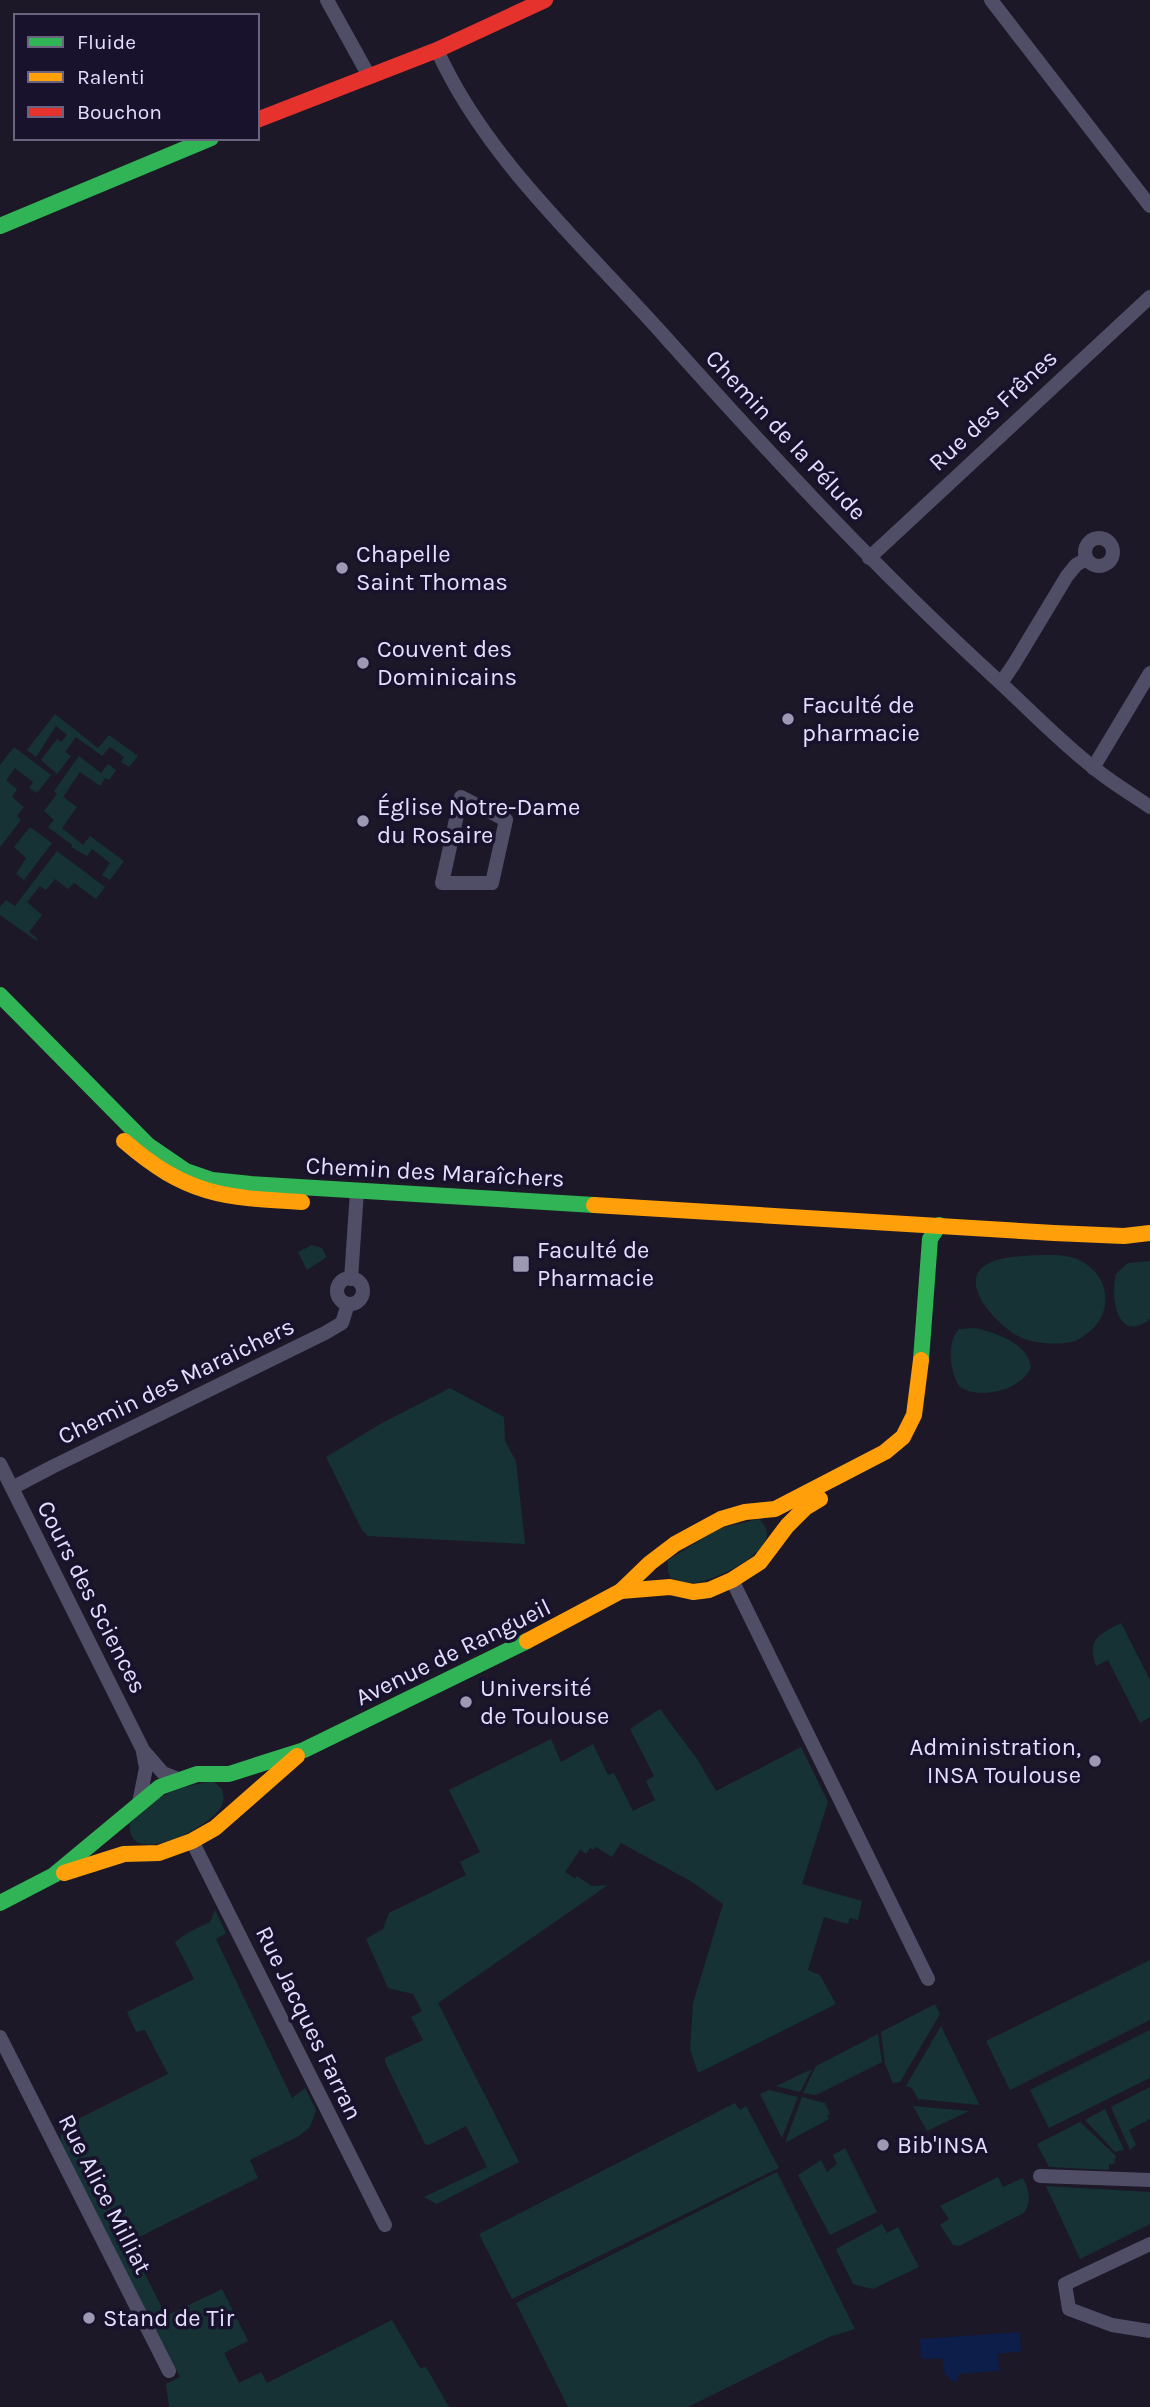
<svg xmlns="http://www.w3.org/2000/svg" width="1150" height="2407" font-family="Karla,sans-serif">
  <rect width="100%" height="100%" fill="#1c1827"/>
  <!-- green -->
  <g fill="#163235">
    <path d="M55,714l43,34 11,-13 29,21 -9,11 -8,-5 3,-5 -14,-10 -8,9 -26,-19 -11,15 6,4 -14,18 -16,-14 16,-21 4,3 6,-7 -11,-9 -20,31 -9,-7z"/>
    <path d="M14,747l37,28 -14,18 -8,-5 4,-6 -18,-14 -9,12 11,9 -5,8 12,10 -7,9 4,4 -21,27v-82z"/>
    <path d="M79,756l22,17 7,-9 8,6 -7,10 -4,-2 -5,8 -20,-14 -17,25 14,10 -15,21 21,17 7,-9 34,25 -14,19 -8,-5 8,-12 -18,-14 -5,7 -16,-9 1,-2 -24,-18 6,-7 -10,-9 13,-17 -3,-3z"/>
    <path d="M30,827l22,16 -28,37 -8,-6 10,-16 -12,-11z"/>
    <path d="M57,851l48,36 -9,12 -22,-16 -6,6 -13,-10 -9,11 -6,-4 -13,16 15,13 -13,17 9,7 -1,2 -37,-26v-8l6,-7 9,6z"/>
    <path d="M312,1245l10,3 5,9 -20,13 -9,-18z"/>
    <path d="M1044,1255c13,0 26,0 37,6 29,15 33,51 8,71 -6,5 -11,9 -18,10 -17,3 -38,2 -53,-6 -19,-10 -62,-53 -32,-71 16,-10 40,-9 58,-10z"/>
    <path d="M1150,1261v58c-33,26 -40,-22 -34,-45l12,-11z"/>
    <path d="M976,1328c21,6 51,14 55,39 -8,23 -53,34 -72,19 -9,-15 -13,-43 0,-57z"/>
    <path d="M450,1388l54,29 1,24 11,20 9,83 -157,-8 -6,-6 -36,-73 56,-34z"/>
    <path d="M759,1519c5,5 10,12 7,20 -7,20 -54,43 -74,44 -6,0 -14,-3 -21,-5l-3,-6v-12l52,-32z"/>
    <path d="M1121,1623l29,57v37l-10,6 -32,-63 -12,6c-9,-27 3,-32 25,-43z"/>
    <path d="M660,1709l37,50 19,32 85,-44 27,55 -26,82 60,17 -4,19 -8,-2 -2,6 -24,-7 -16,53 12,5 16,29 -138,69 -8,-24 3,-46 30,-99 -31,-22 -71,-39 -9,14 -16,-10 -2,3 -4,-2 -4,6 -6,-4 -15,22 10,7 2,-3 15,10 16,-1 -170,118 81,159 -82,42 -13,-7 63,-30 -21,-41 -37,19 -4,-1 -40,-82v-4l38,-18 -12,-23 11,-6 -9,-17 -25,-6 -22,-49 17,-10 6,-16 77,-38 -6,-13 20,-10 -31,-62 102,-51 10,23 32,-18 15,31 6,-2 19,38 22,-11 -9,-19 8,-5 -24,-47z"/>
    <path d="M213,1781l9,8c1,5 3,10 0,16 -8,21 -96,66 -92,19 27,-30 43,-36 83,-43z"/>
    <path d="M215,1910l11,23 -10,6 76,159 13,-10 11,22 -6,17 -11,9 -49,24 8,18 -129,64 37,74 56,-27 26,52 -24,12 15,30 22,-11 6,11 125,-63 28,48 6,-1 23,40h-280l-3,-23 14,-7 -120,-234 2,-16 106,-53 -23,-44 -9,2 -9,-20 67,-33 -19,-37 14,-10 21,-10z"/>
    <path d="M1150,1960v60l-140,70 -24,-49z"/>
    <path d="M935,2004l5,10 -40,68 -7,1 -8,-19 -4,-32z"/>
    <path d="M941,2026l38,78v1l-61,-6 -6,-11 -6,-2z"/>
    <path d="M1150,2030v48l-101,50 -19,-38z"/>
    <path d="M878,2034l4,28 -66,33 -13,-2 13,-27z"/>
    <path d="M812,2069l-12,23 -24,-6z"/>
    <path d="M1150,2087v32l-21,11 7,15 -6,5 -19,-43z"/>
    <path d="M769,2090l29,7 -16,41 -22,-44z"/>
    <path d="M802,2097l23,6 5,11 -3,1 2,4 -44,24z"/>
    <path d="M735,2103l5,7 6,-4 33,62 -267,131 -33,-65z"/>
    <path d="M913,2106l56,5 -42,20z"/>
    <path d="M1105,2109l19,41 -9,2 -30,-32z"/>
    <path d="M1080,2122l36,34 -2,8h-5v6l-60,-3 -12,-23z"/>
    <path d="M845,2148l32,64 -47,23 -32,-60 23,-15 6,12 10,-8 -4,-9z"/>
    <path d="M777,2172l78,157 -26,8 -141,70h-120l-52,-104z"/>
    <path d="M998,2177l5,10 20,-9c6,12 9,22 1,35l-65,33 -6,-1 -13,-20 9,-6 -9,-13z"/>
    <path d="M1046,2186l104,6v32l-70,35z"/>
    <path d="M882,2224l5,9 11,-6 21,40 -46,22 -20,-5 -17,-35z"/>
  </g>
  <!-- water -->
  <path fill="#0d1e4a" d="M1020,2332l1,19 -23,3 1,17 -40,3 -2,7h-6l-2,-4 -4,-2 -3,-17 -21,1 -1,-20z"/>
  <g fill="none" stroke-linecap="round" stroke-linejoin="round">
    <!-- street -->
    <g stroke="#504e67" stroke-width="14">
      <path d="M327,0l42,76"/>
      <path d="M991,0l159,206"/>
      <path d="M437,50c48,107 144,193 222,280 107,120 215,237 333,345 34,31 66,65 102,93 17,14 37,26 56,39"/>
      <circle cx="1099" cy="552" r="14"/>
      <path d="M869,558l281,-261"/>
      <path d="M1001,683l13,-19 53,-88 9,-11 10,-6"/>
      <path d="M1093,768l57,-95"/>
      <path d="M461,797l45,23 -14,63h-50z"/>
      <circle cx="350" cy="1291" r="13"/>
      <path d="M351,1279l6,-88"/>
      <path d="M0,1464l143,286 20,23 15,6"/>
      <path d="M12,1488l40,-21 273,-134 17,-10 6,-19"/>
      <path d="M732,1580l196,399"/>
      <path d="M139,1803l7,-35 -3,-16"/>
      <path d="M192,1841l193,384"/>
      <path d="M0,2037l169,334"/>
      <path d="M1040,2176l110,4"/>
      <path d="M1150,2244l-85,40 4,25 43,16 38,6"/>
    </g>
    <!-- fast -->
    <g stroke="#30b455" stroke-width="16">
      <path d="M0,226l211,-88"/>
      <path d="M0,995l148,150 38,26 26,9 39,4 343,21"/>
      <path d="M921,1360l9,-121 9,-14"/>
      <path d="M0,1903l54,-28 106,-88 37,-13h32l75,-24 223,-109"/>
    </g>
    <!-- slow -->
    <g stroke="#ff9f0a" stroke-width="16">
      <path d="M124,1141c62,54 99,57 178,61"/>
      <path d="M594,1205l460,28 70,3 26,-3"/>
      <path d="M621,1591l49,-4 23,5 16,-2 23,-10 28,-18 27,-36 18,-18 15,-9"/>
      <path d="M527,1641l94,-50 29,-28 25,-19 46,-25 24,-7 30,-3 110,-57 18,-15 11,-22 7,-55"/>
      <path d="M64,1873l60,-19 35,-1 33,-12 23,-13 82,-72"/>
    </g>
    <!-- jam -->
    <path stroke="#e5322d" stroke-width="16" d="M257,120l180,-70 108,-50"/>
  </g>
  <!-- markers -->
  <g fill="#9e99b3" stroke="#18122d" stroke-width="2.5">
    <circle cx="342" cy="568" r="7"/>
    <circle cx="363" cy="663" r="7"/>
    <circle cx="788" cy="719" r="7"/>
    <circle cx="363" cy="821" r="7"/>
    <rect x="512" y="1255" width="18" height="18" rx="3.5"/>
    <circle cx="466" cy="1702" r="7"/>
    <circle cx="1095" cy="1761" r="7"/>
    <circle cx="883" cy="2145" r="7"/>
    <circle cx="89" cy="2318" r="7"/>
  </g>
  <g text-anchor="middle" stroke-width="7" stroke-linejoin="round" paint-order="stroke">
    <!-- street labels -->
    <g font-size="24" fill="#e4deff" stroke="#18122d">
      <text transform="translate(993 410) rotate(-43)" y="8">Rue des Frênes</text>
      <text transform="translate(786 435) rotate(47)" y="8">Chemin de la Pélude</text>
      <text transform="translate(435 1172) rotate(3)" y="8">Chemin des Maraîchers</text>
      <text transform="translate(176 1381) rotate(-26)" y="8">Chemin des Maraichers</text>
      <text transform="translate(92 1597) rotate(63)" y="8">Cours des Sciences</text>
      <text transform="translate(453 1652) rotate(-26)" y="8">Avenue de Rangueil</text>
      <text transform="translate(309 2023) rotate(64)" y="8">Rue Jacques Farran</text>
      <text transform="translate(105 2194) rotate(63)" y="8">Rue Alice Milliat</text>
    </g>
    <!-- poi labels -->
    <g font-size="24" fill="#e4deff" stroke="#18122d" text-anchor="start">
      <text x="356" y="562">Chapelle<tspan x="356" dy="28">Saint Thomas</tspan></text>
      <text x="377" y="657">Couvent des<tspan x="377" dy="28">Dominicains</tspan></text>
      <text x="802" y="713">Faculté de<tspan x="802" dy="28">pharmacie</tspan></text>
      <text x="377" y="815">Église Notre-Dame<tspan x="377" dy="28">du Rosaire</tspan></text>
      <text x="537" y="1258">Faculté de<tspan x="537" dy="28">Pharmacie</tspan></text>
      <text x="480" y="1696">Université<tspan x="480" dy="28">de Toulouse</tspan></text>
      <text x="1081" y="1755" text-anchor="end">Administration,<tspan x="1081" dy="28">INSA Toulouse</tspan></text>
      <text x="897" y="2153">Bib'INSA</text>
      <text x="103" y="2326">Stand de Tir</text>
    </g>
  </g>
  <!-- legend -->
  <rect x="14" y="14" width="245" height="126" fill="#18122d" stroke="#6a6481" stroke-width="2"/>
  <rect x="28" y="37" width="35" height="10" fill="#30b455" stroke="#6a6481" stroke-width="2"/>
  <text x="77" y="49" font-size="21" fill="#e4deff">Fluide</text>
  <rect x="28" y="72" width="35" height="10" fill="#ff9f0a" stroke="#6a6481" stroke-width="2"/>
  <text x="77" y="84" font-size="21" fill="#e4deff">Ralenti</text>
  <rect x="28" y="107" width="35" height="10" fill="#e5322d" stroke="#6a6481" stroke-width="2"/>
  <text x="77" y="119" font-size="21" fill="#e4deff">Bouchon</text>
</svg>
